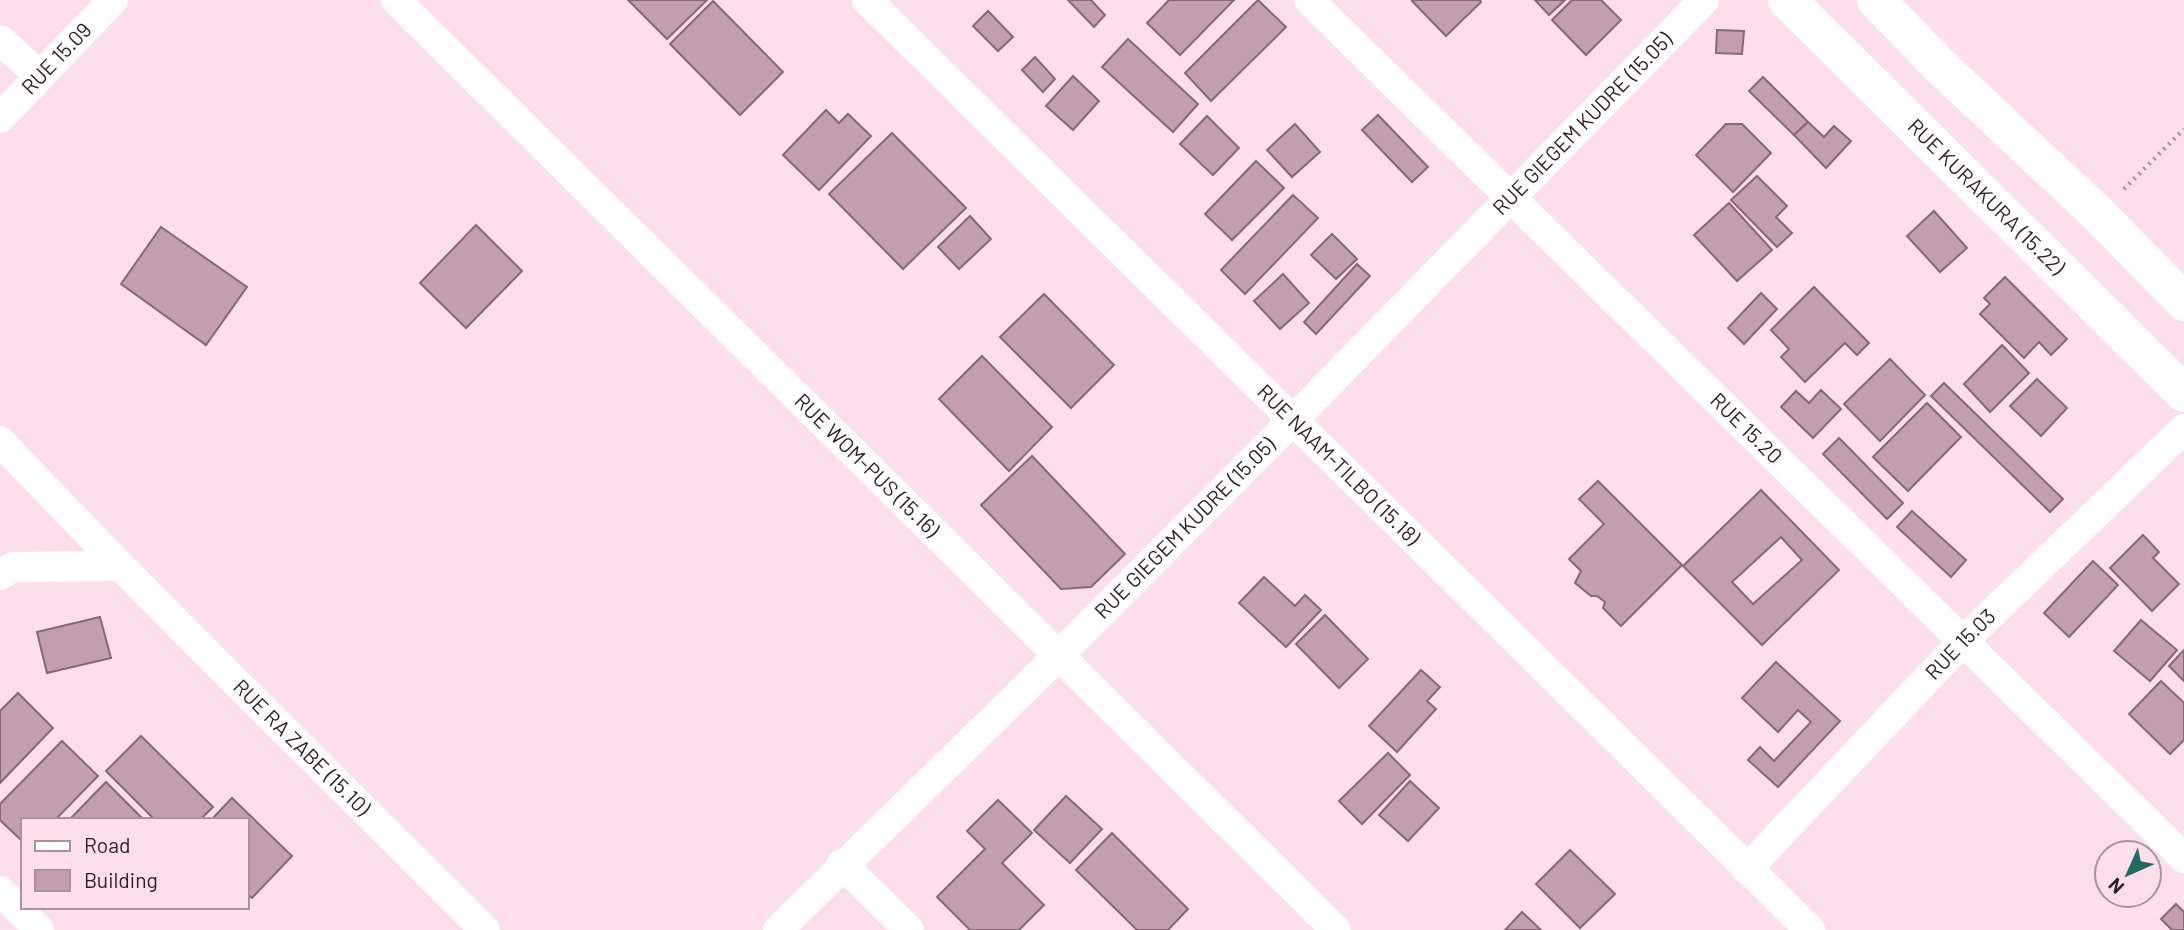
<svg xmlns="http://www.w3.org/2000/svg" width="2184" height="930" font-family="Barlow,sans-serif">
  <rect width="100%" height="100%" fill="#fddfeb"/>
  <!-- building -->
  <g fill="#c39fae" stroke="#896876" stroke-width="2" fill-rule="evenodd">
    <path d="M628,0h79l-40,39z"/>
    <path d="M1068,0h23l14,15 -11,12z"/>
    <path d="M1169,0h65l-54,55 -33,-32z"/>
    <path d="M1258,0l28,27 -75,74 -26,-28z"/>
    <path d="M1414,0h66l1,2 -35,34 -34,-35z"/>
    <path d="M1535,0h30l-16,15z"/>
    <path d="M1572,0h29l20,20 -35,35 -34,-35z"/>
    <path d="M713,1l70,71 -43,43 -70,-71z"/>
    <path d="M988,11l25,26 -15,14 -25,-25z"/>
    <path d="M1717,30l27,1 -2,23 -26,-1z"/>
    <path d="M1128,39l70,65 -25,28 -71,-65z"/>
    <path d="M1035,57l20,22 -12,13 -21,-22z"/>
    <path d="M1073,76l26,25 -26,29 -27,-24z"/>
    <path d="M1763,77l45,45 -14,13 -45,-44z"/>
    <path d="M826,110l13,13 9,-9 23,22 -52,54 -36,-35z"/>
    <path d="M1378,115l50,52 -16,15 -50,-52z"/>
    <path d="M1207,116l32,32 -26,27 -33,-31z"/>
    <path d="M1808,122l16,15 10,-11 17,15 -25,27 -32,-33z"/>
    <path d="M1295,124l25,28 -28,25 -25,-27z"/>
    <path d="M1726,124h16l29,29 -38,39 -37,-37z"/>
    <path d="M892,133l74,75 -63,61 -74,-75z"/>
    <path d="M1256,161l28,27 -52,52 -27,-26z"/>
    <path d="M1757,176l30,30 -11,11 16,16 -15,14 -46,-47z"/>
    <path d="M1293,195l25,23 -73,76 -24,-24z"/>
    <path d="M1729,203l43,47 -35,31 -43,-46z"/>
    <path d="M1934,211l33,37 -27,24 -33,-36z"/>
    <path d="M970,216l21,23 -32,30 -21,-22z"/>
    <path d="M476,225l46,46 -56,57 -46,-45z"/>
    <path d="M161,227l86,60 -41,58 -85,-61z"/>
    <path d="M1332,234l25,25 -21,20 -25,-24z"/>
    <path d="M1357,264l13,12 -54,58 -12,-12z"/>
    <path d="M1283,274l26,29 -29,26 -26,-28z"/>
    <path d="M2005,277l62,62 -16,16 -12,-13 -15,16 -44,-44 10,-10 -6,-6z"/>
    <path d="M1814,287l55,56 -12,12 -12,-12 -40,39 -24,-25 8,-8 -18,-19z"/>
    <path d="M1761,293l16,16 -33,35 -16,-16z"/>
    <path d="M1044,294l70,71 -43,43 -71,-71z"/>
    <path d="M2002,345l27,28 -39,39 -26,-28z"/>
    <path d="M982,356l70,71 -43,44 -70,-72z"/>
    <path d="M1890,359l35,36 -45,46 -36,-37z"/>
    <path d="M2037,379l30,29 -26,28 -31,-30z"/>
    <path d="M1944,383l119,116 -13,13 -119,-116z"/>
    <path d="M1821,390l20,19 -28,29 -32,-31 15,-16 13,12z"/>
    <path d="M1927,403l34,34 -53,54 -35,-34z"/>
    <path d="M1839,438l64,65 -16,16 -64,-65z"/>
    <path d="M1032,456l93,98 -34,33 -30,2 -80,-84z"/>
    <path d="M1598,481l84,84 -61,61 -18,-18 2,-6 -8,-6h-6l-16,-13 6,-12 -12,-12 35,-35 -25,-25z"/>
    <path d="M1761,490l78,80 -77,75 -79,-79zM1781,537l21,23 -49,44 -21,-22z"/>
    <path d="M1912,511l54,49 -15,17 -54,-50z"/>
    <path d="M2143,535l16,17 -6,6 26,26 -27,27 -42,-43z"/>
    <path d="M2093,561l25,24 -49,52 -25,-24z"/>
    <path d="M1264,577l31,29 10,-11 16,15 -35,37 -47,-44z"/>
    <path d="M1325,615l43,44 -29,29 -43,-44z"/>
    <path d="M100,617l11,41 -64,15 -10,-41z"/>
    <path d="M2141,620l36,30 -27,31 -36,-30z"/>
    <path d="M2184,650v31l-15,-15z"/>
    <path d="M1776,662l64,59 -62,66 -30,-27 12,-13 14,14 37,-39 -13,-12 -20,22 -36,-34z"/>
    <path d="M1421,670l19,17 -13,14 9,8 -39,43 -28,-26z"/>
    <path d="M2161,681l23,22v37l-14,14 -41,-40z"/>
    <path d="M18,693l35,35 -53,55v-72z"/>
    <path d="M141,736l72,71 -13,13h-45l-49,-49z"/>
    <path d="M62,741l36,35 -43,44h-32v22l-23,-22v-16z"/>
    <path d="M1388,753l22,22 -48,49 -23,-23z"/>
    <path d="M1410,781l29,27 -31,33 -29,-26z"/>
    <path d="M106,782l38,38h-75z"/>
    <path d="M1066,796l36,33 -32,34 -36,-33z"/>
    <path d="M232,798l60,58 -40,42 -5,-4v-74h-36z"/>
    <path d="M998,800l34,33 -30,30 42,42 -25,25h-49l-33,-33 48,-48 -18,-18z"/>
    <path d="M1112,833l76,76 -20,21h-31l-61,-60z"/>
    <path d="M1570,850l45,44 -35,34 -44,-44z"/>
    <path d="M2176,904l8,8v18h-12l-11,-11z"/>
    <path d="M1522,912l19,18h-36z"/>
  </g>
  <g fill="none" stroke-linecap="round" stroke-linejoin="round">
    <!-- path -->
    <path stroke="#a8909a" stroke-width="4.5" stroke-dasharray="2 5" stroke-linecap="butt" d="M2124,189l60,-60"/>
    <!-- minor -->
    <g stroke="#fff" stroke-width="30">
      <path id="s1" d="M396,0l940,930"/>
      <path id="s2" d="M867,0l943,930"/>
      <path id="s3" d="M1309,0l875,858"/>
      <path d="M0,40l40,36"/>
      <path id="s4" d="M0,118l113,-118"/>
      <path id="s5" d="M0,441c158,167 323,327 485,489"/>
      <path d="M0,575l13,-8 105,-1"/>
      <path d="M842,864l67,66"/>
      <path id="s6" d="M1747,869l216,-228 221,-212"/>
      <path d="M0,891l39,39"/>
      <path id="s7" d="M778,930l280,-274 234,-235 412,-421"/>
    </g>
    <!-- secondary -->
    <g stroke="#fff" stroke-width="38">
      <path id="s8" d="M1787,0l397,393"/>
      <path d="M1876,0l63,65 160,150 85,87"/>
    </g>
  </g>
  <g text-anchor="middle" stroke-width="7" stroke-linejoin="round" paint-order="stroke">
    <!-- street labels -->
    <g font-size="21" fill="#2c1e24" stroke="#fddfeb">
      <text dy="7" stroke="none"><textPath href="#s4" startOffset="82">RUE 15.09</textPath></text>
      <text dy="7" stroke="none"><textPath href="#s7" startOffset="1139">RUE GIEGEM KUDRE (15.05)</textPath></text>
      <text dy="7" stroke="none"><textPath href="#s8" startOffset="280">RUE KURAKURA (15.22)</textPath></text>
      <text dy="7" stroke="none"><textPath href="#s3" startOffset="612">RUE 15.20</textPath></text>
      <text dy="7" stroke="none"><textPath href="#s1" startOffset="662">RUE WOM-PUS (15.16)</textPath></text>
      <text dy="7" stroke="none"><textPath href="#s2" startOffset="662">RUE NAAM-TILBO (15.18)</textPath></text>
      <text dy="7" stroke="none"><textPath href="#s7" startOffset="572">RUE GIEGEM KUDRE (15.05)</textPath></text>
      <text dy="7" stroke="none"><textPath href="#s6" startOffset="310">RUE 15.03</textPath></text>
      <text dy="7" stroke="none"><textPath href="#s5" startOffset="430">RUE RA ZABE (15.10)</textPath></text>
    </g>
  </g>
  <!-- legend -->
  <rect x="21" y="818" width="228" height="91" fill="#fddfeb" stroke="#a9929b" stroke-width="2"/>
  <rect x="35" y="841" width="35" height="10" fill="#ffffff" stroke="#a9929b" stroke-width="2"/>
  <text x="84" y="853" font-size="21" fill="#2c1e24">Road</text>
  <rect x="35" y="870" width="35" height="21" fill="#c39fae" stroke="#a9929b" stroke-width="2"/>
  <text x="84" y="888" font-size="21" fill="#2c1e24">Building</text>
  <!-- north arrow -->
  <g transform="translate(2128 874) rotate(225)"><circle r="33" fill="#fddfeb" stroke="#a9929b" stroke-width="2"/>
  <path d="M0-5L12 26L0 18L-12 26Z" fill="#216b63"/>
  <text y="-10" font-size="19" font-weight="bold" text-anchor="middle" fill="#2c1e24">N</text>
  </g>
</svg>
